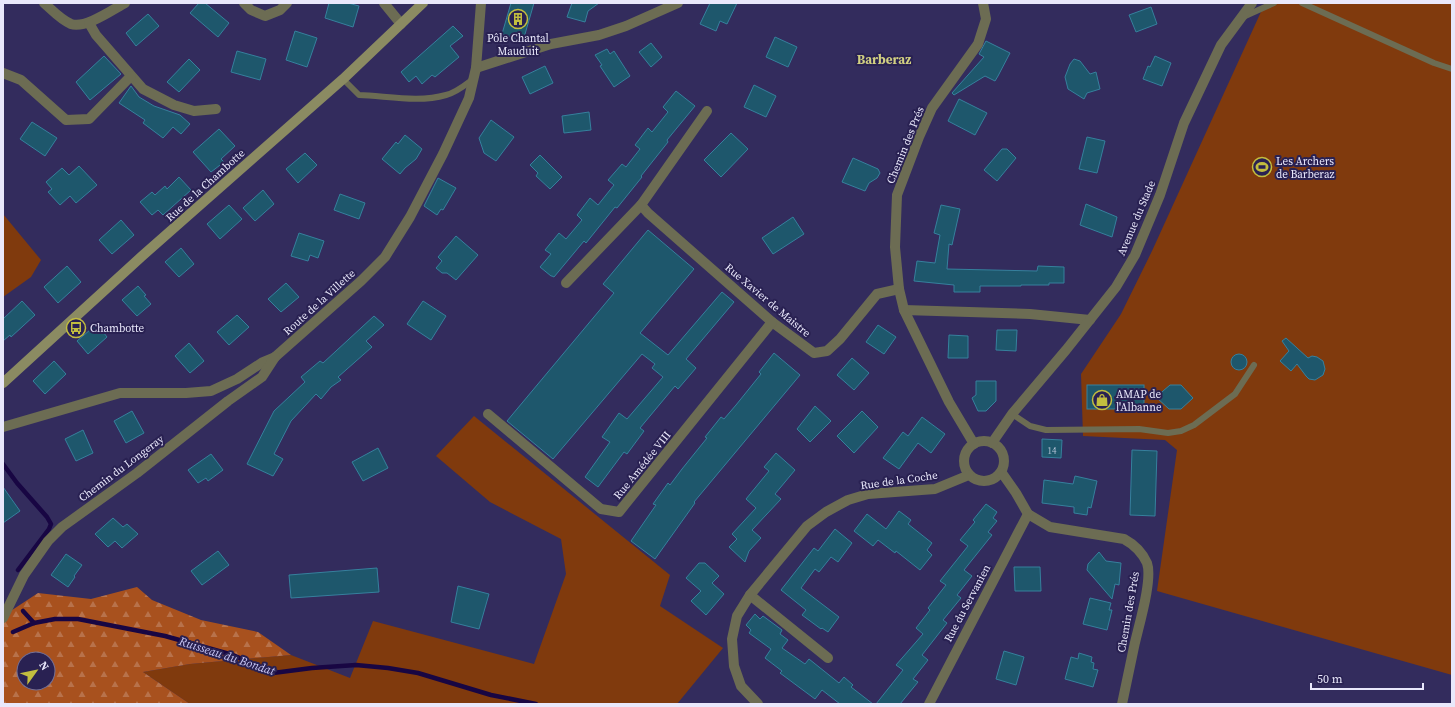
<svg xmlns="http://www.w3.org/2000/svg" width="1455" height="707" font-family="'Source Serif 4',serif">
  <defs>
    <pattern id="forest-firs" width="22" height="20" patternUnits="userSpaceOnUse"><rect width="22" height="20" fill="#a8511e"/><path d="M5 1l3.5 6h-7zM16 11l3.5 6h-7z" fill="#b8724b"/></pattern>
  </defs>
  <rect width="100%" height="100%" fill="#332c5d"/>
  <!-- green -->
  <g fill="#803a0d">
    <path d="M1265,3h187v672l-295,-84 20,-141 -12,-10 -82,-4 -2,-62 40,-60 31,-63z"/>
    <path d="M3,214l38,46 -10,17 -28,20z"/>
    <path d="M474,416l196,159 -10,31 63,42 -46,56h-487l-47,-32 47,-8 101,-9 59,23 23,-57 161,43 32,-90 -5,-35 -71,-37 -54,-46z"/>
  </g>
  <!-- forest -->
  <path fill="url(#forest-firs)" fill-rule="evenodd" d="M137,587l15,13 49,20 57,12 33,23 -101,9 -47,8 47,32h-187v-88l35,-23 53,6zM24,659h24v24h-24z"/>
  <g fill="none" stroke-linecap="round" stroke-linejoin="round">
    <!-- stream -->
    <g stroke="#180643" stroke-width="4.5">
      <path d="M3,464l14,19 30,34 4,7 -2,5 -31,41"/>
      <path d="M23,611l11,12"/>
      <path d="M13,632l21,-9 21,-4h23l87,17 68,19 40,18 39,-5 44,-3 32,3 30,5 73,22 45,9"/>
    </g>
  </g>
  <!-- building -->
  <g fill="#1e576c" stroke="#36809d">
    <path d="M199,3h6l24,20 -11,14 -28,-24z"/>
    <path d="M329,3h19l11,3 -6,21 -28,-9z"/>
    <path d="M511,3h23l-11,38 -21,-7z"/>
    <path d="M572,3h27l-11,8 -3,11 -18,-5z"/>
    <path d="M710,3h27l-10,21 -7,-3 -4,10 -16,-7z"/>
    <path d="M1151,7l6,17 -21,8 -7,-17z"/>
    <path d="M148,14l11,12 -23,20 -10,-13z"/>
    <path d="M453,26l10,10 -13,10 9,11 -24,20 -3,-2 -10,9 -6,-8 -7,6 -8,-10z"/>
    <path d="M295,31l22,7 -10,29 -21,-7z"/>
    <path d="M775,37l22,10 -9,20 -22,-10z"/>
    <path d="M986,41l24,12 -12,23 -3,5 -10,-5 -31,19 -2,-2 32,-36 -5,-3z"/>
    <path d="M651,43l11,14 -11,10 -12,-15z"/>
    <path d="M607,49l3,5 4,-3 16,25 -16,11 -14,-21 2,-1 -7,-10z"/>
    <path d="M237,51l29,8 -6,21 -29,-8z"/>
    <path d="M104,56l17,18 -31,26 -14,-18z"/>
    <path d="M1155,56l16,7 -9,23 -19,-7 5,-13 2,1z"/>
    <path d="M189,59l11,11 -21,22 -12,-10z"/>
    <path d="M1074,59l6,2 10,13 6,-2 4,17 -13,4 -3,6 -16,-10 -3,-12 5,-13z"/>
    <path d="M545,66l8,17 -23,11 -8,-17z"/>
    <path d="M754,85l22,11 -10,21 -22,-10z"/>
    <path d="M131,86l8,11 15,9 26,9 10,9 -9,10 -8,-7 -10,11 -20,-15 2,-3 -26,-17z"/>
    <path d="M676,91l19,15 -28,34 1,2 -27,34 1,1 -25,31 -2,-1 -29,36 -2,-2 -30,36 -2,-1h-1l-11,-9 11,-13 -6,-4 14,-17 7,6 16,-19 -5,-5 13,-17 8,7 16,-20 -6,-5 14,-16 4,3 14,-18 -5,-4 13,-17 4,4 16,-20 -5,-5z"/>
    <path d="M959,99l28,14 -12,22 -27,-14z"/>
    <path d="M589,112l2,18 -27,3 -2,-17z"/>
    <path d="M491,120l23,17 -18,24 -12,-8 -5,-15z"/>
    <path d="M32,122l25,16 -12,18 -25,-17z"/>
    <path d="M219,129l16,17 -14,13 3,3 -13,10 -18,-20z"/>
    <path d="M731,133l17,16 -27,28 -17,-17z"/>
    <path d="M405,135l17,14 -6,10 -11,9 -5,6 -18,-15 14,-17 2,2z"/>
    <path d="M1087,137l18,4 -8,32 -18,-4z"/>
    <path d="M1002,149h5l9,9 -19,23 -13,-11z"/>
    <path d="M305,153l12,12 -19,18 -12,-14z"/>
    <path d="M540,155l22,22 -12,12 -14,-13 2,-3 -8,-8z"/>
    <path d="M853,158l25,11 2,4 -3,5 -8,5 -4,8 -23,-9z"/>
    <path d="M79,166l18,19 -21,18 -6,-7 -10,9 -12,-13 4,-3 -6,-7 16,-14 7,7z"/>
    <path d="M179,177l12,13 -28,25 -5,-5 -6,5 -12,-13 12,-10 3,3 10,-9 2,3z"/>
    <path d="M438,178l18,10 -13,22 -2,-1 -4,6 -13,-9z"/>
    <path d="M263,190l11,14 -19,17 -12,-13z"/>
    <path d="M340,194l25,9 -6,16 -25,-9z"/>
    <path d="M1086,204l31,13 -5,20 -32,-12z"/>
    <path d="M229,205l13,14 -22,20 -13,-15z"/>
    <path d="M941,205l19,4 -8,36 -3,-1 -2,25 90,2 1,-5 26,1v16h-15v2h-28v1h-41v6h-26v-7l-40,-4 3,-20 18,2 5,-28 -6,-2z"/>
    <path d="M793,217l11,17 -31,20 -11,-16z"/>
    <path d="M121,220l13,15 -22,19 -13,-14z"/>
    <path d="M648,230l46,39 -54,64 28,22 54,-63 12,10 -48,57 10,9 -18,21 -3,-3 -35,42 4,3 -17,23 -3,-2 -26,35 -13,-10 25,-35 -8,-5 17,-24 8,6 36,-42 -11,-9 3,-4 -13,-10 -89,105 -46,-38 107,-128 -11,-9z"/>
    <path d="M299,233l25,8 -6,17 -8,-3 -2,6 -17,-5z"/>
    <path d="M456,236l22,19 -22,25 -9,-7h-5l-6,-5 6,-7 -4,-4z"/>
    <path d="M181,248l13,16 -15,13 -14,-15z"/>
    <path d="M67,266l14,16 -23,21 -14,-16z"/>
    <path d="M286,283l13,14 -18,15 -13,-13z"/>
    <path d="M138,286l8,9 -2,1 7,8 -14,12 -15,-16z"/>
    <path d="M22,301l13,14 -24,22 -1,-2 -7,6v-22z"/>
    <path d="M423,301l23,15 -15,24 -24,-16z"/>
    <path d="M237,315l12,12 -20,18 -12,-13z"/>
    <path d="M374,316l10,9 -18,16 6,6 -34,30 3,3 -10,7 -10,12 -5,-5 -25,27 -17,33 9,5 -10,17 -26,-12 27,-53 31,-29 -4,-5 19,-16 3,2z"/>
    <path d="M97,324l10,13 -19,17 -11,-13z"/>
    <path d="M878,325l18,12 -12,17 -18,-12z"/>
    <path d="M997,330h20l-1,21 -20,-1z"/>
    <path d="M949,335l19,1v22h-20z"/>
    <path d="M1286,338l22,20 4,-2 5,1 6,4 2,8 -2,6 -8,5 -6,-1 -3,-3 -9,-12 -6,7 -11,-10 9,-10 -7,-10z"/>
    <path d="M189,343l15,18 -14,12 -15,-17z"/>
    <path d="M774,353l26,22 -106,127 1,1 -40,56 -24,-18 25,-36 -3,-1 15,-21 2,2 12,-16 25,-31 -2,-1 16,-20 3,2 12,-14 25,-31 -2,-2z"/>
    <circle cx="1239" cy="362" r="8"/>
    <path d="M852,358l17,15 -15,17 -17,-15z"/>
    <path d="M54,361l12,13 -21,20 -12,-13z"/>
    <path d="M976,381h20v20l-10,10h-8l-6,-13 4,-3z"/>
    <rect x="1087" y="385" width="57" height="24"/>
    <path d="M1170,385h11l12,13 -12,11h-12l-13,-12z"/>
    <path d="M815,406l16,15 -21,21 -13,-13z"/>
    <path d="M132,411l12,22 -18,10 -12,-22z"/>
    <path d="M862,411l16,16 -24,26 -17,-17z"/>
    <path d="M922,417l23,17 -14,19 -13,-10 -19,26 -16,-11 20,-26 5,4z"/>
    <path d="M83,430l10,23 -17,8 -11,-22z"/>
    <path d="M1042,439l20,1 -1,18 -19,-1z"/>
    <path d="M378,448l10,20 -25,13 -11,-19z"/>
    <path d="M1132,450l25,1 -2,65 -25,-1z"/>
    <path d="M776,453l19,17 -20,24 6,5 -29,31 9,8 -12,13 -4,11 -16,-15 8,-8 -5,-5 24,-26 -10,-9 23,-28 -5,-4z"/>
    <path d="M211,454l12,16 -15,11 -2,-3 -8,5 -10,-13z"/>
    <path d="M1075,476l22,5 -6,27 -3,-1 -1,8 -13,-2v-6l-32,-4 2,-23 29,4z"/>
    <path d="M3,487l17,24 -17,12z"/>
    <path d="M986,504l11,8 -4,6 4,3 -9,11 4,3 -28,35 8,6 -15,19 4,3 -18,22 4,3 -25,32 6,5 -15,19 5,3 -18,22h-24l27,-34 -7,-5 27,-31 -7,-6 14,-18 -2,-2 18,-23 -6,-4 28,-35 -8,-6 15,-18 -2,-2z"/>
    <path d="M899,511l12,9 -3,4 24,19 -5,7 5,5 -12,15 -24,-19 -1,2 -17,-13 -5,6 -19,-15 13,-17 19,15z"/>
    <path d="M113,518l10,9 4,-3 11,10 -16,14 -7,-7 -7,6 -13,-13z"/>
    <path d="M835,529l17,14 -14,19 -7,-5 -12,15 -4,-3 -14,19 38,29 -11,15 -6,-4 -1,1 -19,-14 4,-5 -25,-20 33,-42 4,3z"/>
    <path d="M218,551l11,14 -27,20 -11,-14z"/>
    <path d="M1099,552l7,9 15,2 -2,22 -4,-1 -3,15 -25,-29 1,-6z"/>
    <path d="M66,554l16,11 -8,11 1,1 -7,10 -17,-12z"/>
    <path d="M699,563h6l14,13 -7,7 12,11 -18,21 -15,-14 10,-10 -15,-13z"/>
    <path d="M1014,567h26l1,24h-26z"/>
    <path d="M377,568l2,24 -88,6 -2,-23z"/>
    <path d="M458,586l31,8 -10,35 -28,-7z"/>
    <path d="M1090,598l21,5 -2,7h3l-5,20 -24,-6z"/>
    <path d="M755,614l5,5 3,-3 19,14 -2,4 8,6 -6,8 23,16 4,-5 30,24 5,-6 9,8 -2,2 22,17h-33l-18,-14 -7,9 -35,-26 2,-2 -17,-13 6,-9 -22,-16 2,-3 -5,-5z"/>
    <path d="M1004,651l20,6 -8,28 -20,-6z"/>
    <path d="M1079,653l13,4 -1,5 3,1 -1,6 5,1 -5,17 -28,-8 6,-22 7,2z"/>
  </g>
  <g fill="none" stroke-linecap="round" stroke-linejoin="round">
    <!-- lane -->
    <g stroke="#6c6c53" stroke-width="6">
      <path d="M1302,3l132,60 18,6"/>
      <path d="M1243,17l31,-14"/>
      <path d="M343,79l16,16c28,1 60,8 87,0 11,-3 19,-10 27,-16"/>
      <path d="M1012,414l18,12 16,4 93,-1 29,4 13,-2 13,-6 41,-31 19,-29"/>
    </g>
    <!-- street -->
    <g stroke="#6c6c53" stroke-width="10">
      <path d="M44,3c8,7 17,17 27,21 14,5 41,-14 54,-21"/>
      <path d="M244,3l7,7 14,6 15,-6 7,-7"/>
      <path d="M384,3l17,21"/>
      <path d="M89,23l7,12 47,54 31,16 20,6 22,-2"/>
      <path d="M476,68l75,-24 48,-9 27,-9 52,-23"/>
      <path d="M3,73l18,7 45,40 23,-1 42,-43"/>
      <path d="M641,205l7,8 124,109 42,31 13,-2 13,-12 37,-45 22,-5"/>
      <path d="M566,283l75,-78 66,-94"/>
      <path d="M904,310l126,4 60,6"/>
      <path d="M488,414l113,95 18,3 153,-190"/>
      <path d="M3,427l117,-34h66l25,-2 26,-12 26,-17 12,-5 86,-76 24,-24 25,-40 33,-63 26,-56 7,-30 5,-65"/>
      <circle cx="984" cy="461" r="20"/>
      <path d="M992,443l20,-29 54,-64 50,-63 19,-32 25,-60 24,-72 37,-78 31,-42"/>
      <path d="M974,444l-25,-42 -45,-92 -5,-21 -4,-42 2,-52 22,-58 13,-29 46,-64 8,-25 -3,-16"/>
      <path d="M1002,473l14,20 12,21 22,13 74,12c11,6 18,13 23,24 6,17 -9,65 -13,84 -4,19 -8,38 -12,57"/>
      <path d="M750,595l78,63"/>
      <path d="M3,618l21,-43 24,-34 14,-14 75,-54 91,-72 34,-24 13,-20"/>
      <path d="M758,704l-17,-18 -7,-20 -2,-27 5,-23 13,-21 57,-69 19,-14 22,-12 20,-6 67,-5 34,-14"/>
      <path d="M929,704l99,-190"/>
    </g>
    <!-- secondary -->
    <path stroke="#8b8b62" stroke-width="10" d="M3,383l138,-126 202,-178 80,-76"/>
  </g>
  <!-- icons -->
  <defs>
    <symbol id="building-ring" viewBox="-11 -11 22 22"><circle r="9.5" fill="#292152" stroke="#c2bd3f" stroke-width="1.5"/><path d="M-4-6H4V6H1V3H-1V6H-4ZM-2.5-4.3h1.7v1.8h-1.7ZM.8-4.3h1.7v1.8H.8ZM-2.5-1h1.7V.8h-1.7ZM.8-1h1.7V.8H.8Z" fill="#c2bd3f"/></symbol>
    <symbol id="stadium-ring" viewBox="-11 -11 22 22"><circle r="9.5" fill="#292152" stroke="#c2bd3f" stroke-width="1.5"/><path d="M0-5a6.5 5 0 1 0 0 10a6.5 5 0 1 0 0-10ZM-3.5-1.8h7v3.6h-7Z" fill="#c2bd3f"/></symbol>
    <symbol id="bus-ring" viewBox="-11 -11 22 22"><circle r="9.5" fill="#292152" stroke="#c2bd3f" stroke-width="1.5"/><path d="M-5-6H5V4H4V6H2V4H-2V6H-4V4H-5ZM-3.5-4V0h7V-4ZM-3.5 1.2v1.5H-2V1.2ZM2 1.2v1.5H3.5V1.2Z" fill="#c2bd3f"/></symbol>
    <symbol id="shop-ring" viewBox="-11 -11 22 22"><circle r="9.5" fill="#292152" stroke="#c2bd3f" stroke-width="1.5"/><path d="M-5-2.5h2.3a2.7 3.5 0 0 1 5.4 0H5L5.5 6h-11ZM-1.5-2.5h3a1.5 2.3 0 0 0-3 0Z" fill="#c2bd3f"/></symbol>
  </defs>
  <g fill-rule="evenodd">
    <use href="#building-ring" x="507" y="8" width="22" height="22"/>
    <use href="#stadium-ring" x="1251" y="156" width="22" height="22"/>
    <use href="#bus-ring" x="65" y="317" width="22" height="22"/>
    <use href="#shop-ring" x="1091" y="389" width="22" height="22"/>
  </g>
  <g text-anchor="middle" stroke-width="4" stroke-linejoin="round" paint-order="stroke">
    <!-- number labels -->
    <g font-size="9" fill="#b6c4d7">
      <text x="1052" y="454">14</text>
    </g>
    <!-- poi labels -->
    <g font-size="11" fill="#e9e8fb" stroke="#292152" text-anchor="start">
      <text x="518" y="42" text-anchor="middle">Pôle Chantal<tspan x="518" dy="13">Mauduit</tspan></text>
      <text x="1276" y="165">Les Archers<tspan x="1276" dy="13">de Barberaz</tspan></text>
      <text x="90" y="332">Chambotte</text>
      <text x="1116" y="398">AMAP de<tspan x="1116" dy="13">l'Albanne</tspan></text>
    </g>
    <!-- street labels -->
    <g font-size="11" fill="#e9e8fb" stroke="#292152">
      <text transform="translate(905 145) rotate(-68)" y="4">Chemin des Prés</text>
      <text transform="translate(205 185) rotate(-42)" y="4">Rue de la Chambotte</text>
      <text transform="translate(1136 218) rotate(-67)" y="4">Avenue du Stade</text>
      <text transform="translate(768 300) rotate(40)" y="4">Rue Xavier de Maistre</text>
      <text transform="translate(319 302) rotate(-42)" y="4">Route de la Villette</text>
      <text transform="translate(642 465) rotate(-51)" y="4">Rue Amédée VIII</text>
      <text transform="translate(121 468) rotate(-37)" y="4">Chemin du Longeray</text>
      <text transform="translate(899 480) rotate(-8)" y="4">Rue de la Coche</text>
      <text transform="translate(967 603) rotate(-62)" y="4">Rue du Servanien</text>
      <text transform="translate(1128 612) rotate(-80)" y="4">Chemin des Prés</text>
    </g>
    <!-- water labels -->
    <g font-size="12" font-style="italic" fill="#c9c7f5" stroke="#292152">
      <text transform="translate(227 656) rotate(18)" y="4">Ruisseau du Bondat</text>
    </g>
    <!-- quarter labels -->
    <g font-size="13" font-weight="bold" fill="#d2d082" stroke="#292152">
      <text x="884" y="64">Barberaz</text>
    </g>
  </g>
  <!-- border -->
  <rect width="1455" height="707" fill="none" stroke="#e9e8fb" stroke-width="8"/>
  <!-- north arrow -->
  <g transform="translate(36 671) rotate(57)"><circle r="19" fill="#292152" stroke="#767196"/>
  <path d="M0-3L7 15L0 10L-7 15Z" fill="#c2bd3f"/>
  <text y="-6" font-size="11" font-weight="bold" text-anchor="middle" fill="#e9e8fb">N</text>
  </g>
  <!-- scale -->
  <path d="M1311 683v6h112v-6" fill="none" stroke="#e9e8fb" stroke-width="2"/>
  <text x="1317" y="683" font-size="12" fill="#e9e8fb" stroke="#292152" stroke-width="3" paint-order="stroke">50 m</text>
</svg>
